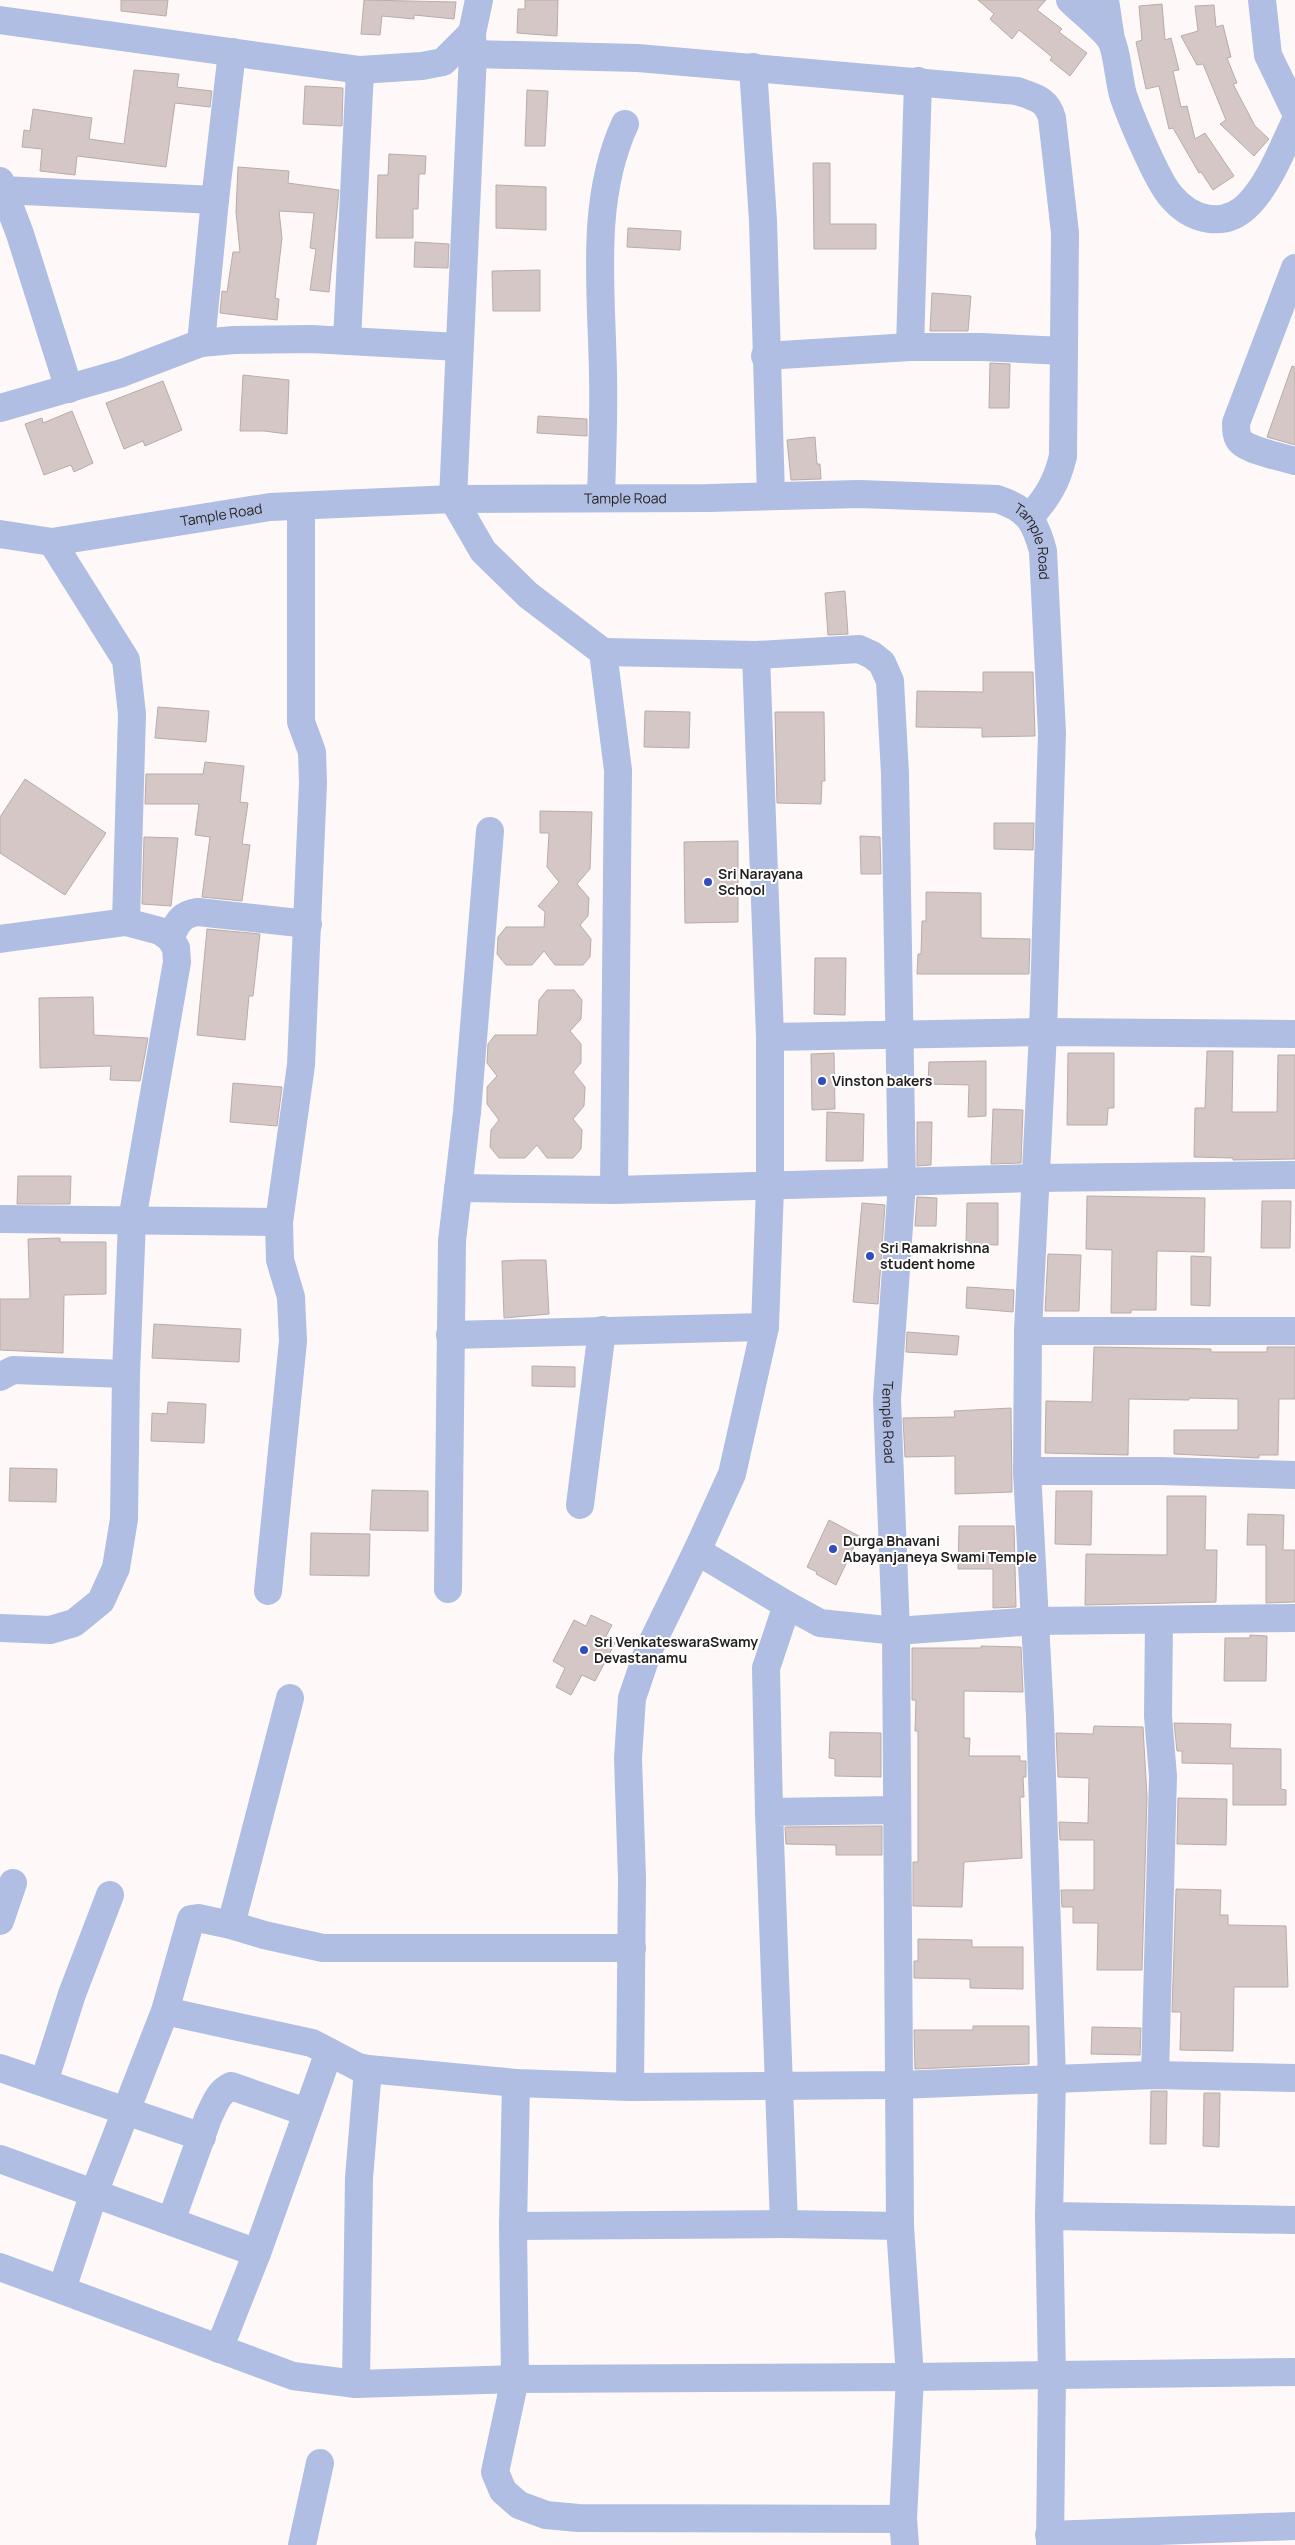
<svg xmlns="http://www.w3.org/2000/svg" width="1295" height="2545" font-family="Manrope,sans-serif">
  <rect width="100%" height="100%" fill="#fef9f8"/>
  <!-- building -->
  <g fill="#d4c7c5" stroke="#b8acaa">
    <path d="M121,0h47l-2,16 -45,-5z"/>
    <path d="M364,0l92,2 -2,17 -40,-4v4l-32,-3 -2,19 -19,-1z"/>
    <path d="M525,0h33l-1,36 -40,-3 1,-24h7z"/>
    <path d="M978,0h68l-9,10 25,19 -3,3 28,21 -17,23 -20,-16 2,-3 -33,-27 -7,9 -22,-20 4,-5z"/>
    <path d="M1162,4l3,36 6,-2 8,32 -6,1 8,36 6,-1 8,33 10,-6 29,43 -21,14 -12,-18 -2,1 -26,-45 -4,1 -10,-43 -13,3 -10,-47 6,-2 -3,-34z"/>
    <path d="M1214,5l2,22 7,-2 8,32 -4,1 10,25 -4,1 22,42 14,13 -15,17 -34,-32 6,-4 -23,-56 -6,1 -16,-29 17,-5 -3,-25z"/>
    <path d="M134,70l45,4 -2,13 35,4 -2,16 -35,-4 -9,64 -89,-11 -2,19 -35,-4 2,-22 -20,-2 2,-17 6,1 3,-22 59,9 -3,21 35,5z"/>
    <path d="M305,86l38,2 -1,38 -39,-2z"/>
    <path d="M527,90l21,1 -3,55h-20z"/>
    <path d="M389,154l37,2 -1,18h-6l-1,35h-5v29h-37l2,-63h10z"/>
    <path d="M813,163h17v61h46v25h-62z"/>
    <path d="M238,167l51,4 -1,12 51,7 -10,102 -19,-2 6,-41 -6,-1 4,-35 -35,-2 3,27 -7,60 4,1 -2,21 -57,-7 2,-22 5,1 6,-40h7l-4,-40z"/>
    <path d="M496,185l50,2v43l-50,-2z"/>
    <path d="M628,228l53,3 -1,19 -53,-3z"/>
    <path d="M415,242l34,2 -1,24 -34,-1z"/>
    <path d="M540,270v41h-47l-1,-40z"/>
    <path d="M932,293l39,3 -3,35h-38z"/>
    <path d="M990,363l20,1 -1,44h-20z"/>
    <path d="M1292,366l3,1v78l-28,-8z"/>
    <path d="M243,375l46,5 -2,54 -23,-3h-24z"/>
    <path d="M163,381l19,49 -37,16 -2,-5 -19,8 -18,-46z"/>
    <path d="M72,411l21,52 -19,9 -3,-7 -27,10 -19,-51 17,-6 1,5z"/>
    <path d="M538,416l49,3v17l-50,-3z"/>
    <path d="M815,437l2,27h3l1,15 -30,1 -4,-40z"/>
    <path d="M845,591l3,43 -20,1 -3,-42z"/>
    <path d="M983,672h50l2,64 -53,1v-9l-66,-1 1,-36 66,1z"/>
    <path d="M158,707l51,4 -3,31 -51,-4z"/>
    <path d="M645,711l45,1 -1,36 -45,-1z"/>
    <path d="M775,712h49l1,69h-3l-1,23 -44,-1z"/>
    <path d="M205,762l39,4 -4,36 8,1 -6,41 8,1 -8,56 -40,-4 8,-60 -15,-2 4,-31h-54l1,-30h57z"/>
    <path d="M25,779l81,54 -41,62 -65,-42v-36z"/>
    <path d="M540,811l52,1 -2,57 -13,15 12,14 -1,18 -8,9 11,14 -1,18 -7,8h-28l-11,-14 -12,14h-26l-9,-11 1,-17 8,-10h38l1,-15 -7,-6 21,-24 -12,-15 2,-34h-9z"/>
    <path d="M994,823h40l-1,27 -39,-1z"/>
    <path d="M860,836l20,1 1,37h-20z"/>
    <path d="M144,837l34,1 -7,68 -29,-2z"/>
    <path d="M738,841v81l-53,1 -1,-81z"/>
    <path d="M926,892l55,1v45l49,1 -1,35h-112l1,-20h3l1,-33h4z"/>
    <path d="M207,929l53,5 -7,62h-4l-4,44 -48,-5z"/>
    <path d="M815,958h31l-1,57 -31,-1z"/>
    <path d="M547,990h27l8,10 -1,19 -11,12 11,13v19l-8,9 12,15 -1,19 -11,13 9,11 -1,19 -8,9h-26l-10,-13 -12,13h-26l-9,-11 1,-17 8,-10 -12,-16v-17l10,-11 -10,-13 1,-19 7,-9h42l2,-35z"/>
    <path d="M93,997l1,38 54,3 -8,43 -30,-1 1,-14 -71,2 -1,-70z"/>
    <path d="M1207,1051h26l-1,61h45l1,-57h17v104l-62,1v-2l-39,-1 1,-49h10z"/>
    <path d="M834,1053l1,56 -23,1 -1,-56z"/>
    <path d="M1068,1053h46v55h-6l-1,17h-40z"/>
    <path d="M986,1061v55l-18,1 1,-32 -41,-1 1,-22z"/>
    <path d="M233,1083l49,4 -5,39 -47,-4z"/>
    <path d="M993,1109l30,1 -2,53 -30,1z"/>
    <path d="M827,1112l37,2 -1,47h-37z"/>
    <path d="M917,1122h15l-1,43 -14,1z"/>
    <path d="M18,1176h53l-1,28h-53z"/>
    <path d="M1087,1196l118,2 -1,54 -47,-1 -1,59h-25v3h-20l1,-63 -26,-1z"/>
    <path d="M917,1197l20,1 -1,28h-21z"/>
    <path d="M1262,1201h29l-1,47h-29z"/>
    <path d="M862,1203l23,2 -7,99 -25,-2z"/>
    <path d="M967,1203h31v42l-32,-1z"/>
    <path d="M60,1238v4h46v52l-42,1 -1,58 -63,-3v-51h28l2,-2 -2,-58z"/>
    <path d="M1048,1254l33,1 -2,56h-34z"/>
    <path d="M1191,1256l20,1 -1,49 -19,-1z"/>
    <path d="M520,1260h26l3,54 -45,4 -2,-57z"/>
    <path d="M967,1287l47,3 -1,22 -47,-4z"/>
    <path d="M154,1324l87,5 -2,33 -87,-4z"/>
    <path d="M907,1332l52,4 -2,19 -51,-3z"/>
    <path d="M1094,1347l117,2v3h56v-5h28v52h-16l-1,56h-19v3l-85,-4v-24h64v-31l-49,-1v2l-60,-1 -1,56 -83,-2 1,-52 46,1z"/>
    <path d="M532,1366l43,1v20l-43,-1z"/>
    <path d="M168,1402l38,2 -2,39 -53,-2 1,-28 15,1z"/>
    <path d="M1011,1408l1,84 -57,2v-38l-50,1 -2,-39 52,-1 -1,-6z"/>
    <path d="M10,1468l47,1 -1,33 -47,-1z"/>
    <path d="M372,1490l56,1v40l-58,-1z"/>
    <path d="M1056,1491h36l-1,54 -36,-1z"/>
    <path d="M1167,1496h39l-1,54h12l-1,52 -131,3 1,-51 81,1z"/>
    <path d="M1248,1514l36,1 -1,35h12v52l-29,1v-58h-19z"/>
    <path d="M829,1520l30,16 -23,49 -20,-11 1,-2 -10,-5z"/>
    <path d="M959,1526h55l2,81 -23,1v-39h-35z"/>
    <path d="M311,1533l59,1 -1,42 -59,-1z"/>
    <path d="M591,1615l21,10 -7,13 10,5 -20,38 -13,-6 -11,20 -15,-8 9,-19 -12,-7 21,-41 12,6z"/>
    <path d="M1250,1635l17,1 -1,45h-42l1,-43h25z"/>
    <path d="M981,1646l40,1 2,45 -59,-1v47h6l-1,18h51v5h6v16h-3l1,20h-4l2,61 -58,4 -2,45 -49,-1v-44h5v-131h-3l1,-31h-4v-52h69z"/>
    <path d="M1174,1723l57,1 -1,24 51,1v40l5,1v15h-53v-41l-51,-1v-12h-5z"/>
    <path d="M1094,1726l49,1 4,70 -5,173h-45l1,-47h-25v-16h-11l-1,-17h33v-50h-34l-1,-18 29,1 1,-45 -31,-1 -2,-44 37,1z"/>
    <path d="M830,1732l51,1v44l-46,-1v-17l-6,-1z"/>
    <path d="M1178,1798l49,1 -1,46 -49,-1z"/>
    <path d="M882,1826v29h-46v-10l-50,-1 -1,-17z"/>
    <path d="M1176,1889l45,1 -1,25h8v10l58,1 2,61h-54l-1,64 -53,-1 1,-38h-9z"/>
    <path d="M918,1939l54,1v7h51v42l-53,-1v-9l-56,-1v-17h4z"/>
    <path d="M973,2026h56v38l-114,5 -1,-39h59z"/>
    <path d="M1092,2027l49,1 -1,27 -49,-1z"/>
    <path d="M1151,2091h16l-1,53h-16z"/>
    <path d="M1204,2093h16l-1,54 -16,-1z"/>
  </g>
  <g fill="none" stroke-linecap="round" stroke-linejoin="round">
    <!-- minor -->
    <g stroke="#afbee2" stroke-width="28">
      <path d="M1070,0c10,10 34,29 41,40 6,11 8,41 12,55 7,21 34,85 47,100 20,25 54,35 79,9 21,-22 33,-55 46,-82"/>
      <path d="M1105,0l6,40"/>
      <path d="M1262,0l6,55 27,56"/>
      <path d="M0,20l360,50 62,-4 21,-4 29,-29 7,-33"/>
      <path d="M472,33l1,21 -20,445 30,52 45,44 75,57 15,118 -4,420 421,-12 260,-3"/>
      <path d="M473,54l165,4 379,33c17,6 30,8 35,27l13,115 -2,223c-6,26 -16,42 -33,61"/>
      <path d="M753,67l10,154 8,275"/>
      <path d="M0,181l20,53 49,155"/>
      <path d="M2,190l213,10 17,-148"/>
      <path d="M1295,268l-59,155c0,7 0,14 5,19 9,9 41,15 54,19"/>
      <path d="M347,341l13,-271"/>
      <path d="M201,343l14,-143"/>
      <path d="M910,347l8,-266"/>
      <path d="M765,356l145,-9h72l82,4"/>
      <path d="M0,408l122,-35 79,-30 33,-3 77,-1 148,8"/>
      <path d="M601,498c1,-40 3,-81 2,-122 -1,-83 -14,-174 22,-252"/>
      <path id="s1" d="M0,534l52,8 218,-35 183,-8 256,-1 150,-4 138,5c31,10 38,22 46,52l9,182 -9,299 -15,299 -1,140 13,245 12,362 -3,138 3,159 -2,170"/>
      <path d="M52,542l74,118 6,54 -6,208"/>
      <path id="s2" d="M603,652l153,3 103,-6 13,6 10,8 8,18 5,93 7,409 -15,216 9,232 4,595 10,151 -7,142 2,26"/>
      <path d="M170,938c7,-15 11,-24 28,-26l110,12"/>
      <path d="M0,939l126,-17 34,9 10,7 6,10 1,14 -45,258 -6,154 -2,145 -8,49 -15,33 -27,22 -24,7 -50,-2"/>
      <path d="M770,1037l273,-5 252,2"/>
      <path d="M458,1188l156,2"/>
      <path d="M0,1219l279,3 22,-157 12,-282 -1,-31 -11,-30v-216"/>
      <path d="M1028,1331h267"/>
      <path d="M450,1335l315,-8"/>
      <path d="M0,1377l13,-7 113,4"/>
      <path d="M1027,1471h133l135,4"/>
      <path d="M580,1505l22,-175"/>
      <path d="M697,1551l90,54"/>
      <path d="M448,1589l4,-348 15,-129 23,-281"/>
      <path d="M268,1591l25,-250 -2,-44 -11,-37 -1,-38"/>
      <path d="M896,1810l-127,2 15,412 116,2"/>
      <path d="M769,1812l-3,-144 21,-63 33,18 76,8 139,-10 260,-3"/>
      <path d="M0,1921l13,-38"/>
      <path d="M231,1925l59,-227"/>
      <path d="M165,2011l147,32 46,24 10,2 148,14 114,4 269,-2 256,-10 140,3"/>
      <path d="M0,2068l202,69"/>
      <path d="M1155,2075l8,-299 -5,-60 1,-96"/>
      <path d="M44,2082l28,-88 38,-99"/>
      <path d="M516,2083l-3,143 2,153 -20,93 8,19 16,14 27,10 32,3 325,1"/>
      <path d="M630,2087l2,-209 -4,-120 4,-60 16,-47 49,-100 35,-77 33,-147 5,-140v-150l-14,-382"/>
      <path d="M0,2159l257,94"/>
      <path d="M1049,2216l246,4"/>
      <path d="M171,2221l37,-103c6,-12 10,-26 23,-32l75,26"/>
      <path d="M513,2226l271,-2"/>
      <path d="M0,2267l293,109 63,8 159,-5 395,-2 385,-5"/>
      <path d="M62,2289l32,-96 71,-182 26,-92 7,-1 33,7 33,10 59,13h309"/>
      <path d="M219,2349l38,-96 72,-201"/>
      <path d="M356,2384l3,-206 9,-109"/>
      <path d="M1049,2535l246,-9"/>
      <path d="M302,2545l18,-82"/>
    </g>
  </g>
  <!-- markers -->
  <g fill="#314dbe" stroke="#fff" stroke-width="2">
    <circle cx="708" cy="882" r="5"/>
    <circle cx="822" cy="1081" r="5"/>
    <circle cx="870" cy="1256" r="5"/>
    <circle cx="833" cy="1549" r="5"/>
    <circle cx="584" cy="1650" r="5"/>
  </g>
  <g text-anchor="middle" stroke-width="4" stroke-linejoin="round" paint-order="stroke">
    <!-- street labels -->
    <g font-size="14" fill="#241f1f" stroke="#fff">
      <text dy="5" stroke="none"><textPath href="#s1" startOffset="629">Tample Road</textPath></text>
      <text dy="5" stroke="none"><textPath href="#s1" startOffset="224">Tample Road</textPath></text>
      <text dy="5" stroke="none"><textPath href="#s1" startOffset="1062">Tample Road</textPath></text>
      <text dy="5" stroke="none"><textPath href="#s2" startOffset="1045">Temple Road</textPath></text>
    </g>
    <!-- poi labels -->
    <g font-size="14" font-weight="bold" fill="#241f1f" stroke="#fff" text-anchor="start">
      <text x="718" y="879">Sri Narayana<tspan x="718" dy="16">School</tspan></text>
      <text x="832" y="1086">Vinston bakers</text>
      <text x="880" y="1253">Sri Ramakrishna<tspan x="880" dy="16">student home</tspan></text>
      <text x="843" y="1546">Durga Bhavani<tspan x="843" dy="16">Abayanjaneya Swami Temple</tspan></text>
      <text x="594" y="1647">Sri VenkateswaraSwamy<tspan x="594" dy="16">Devastanamu</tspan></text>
    </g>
  </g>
</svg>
